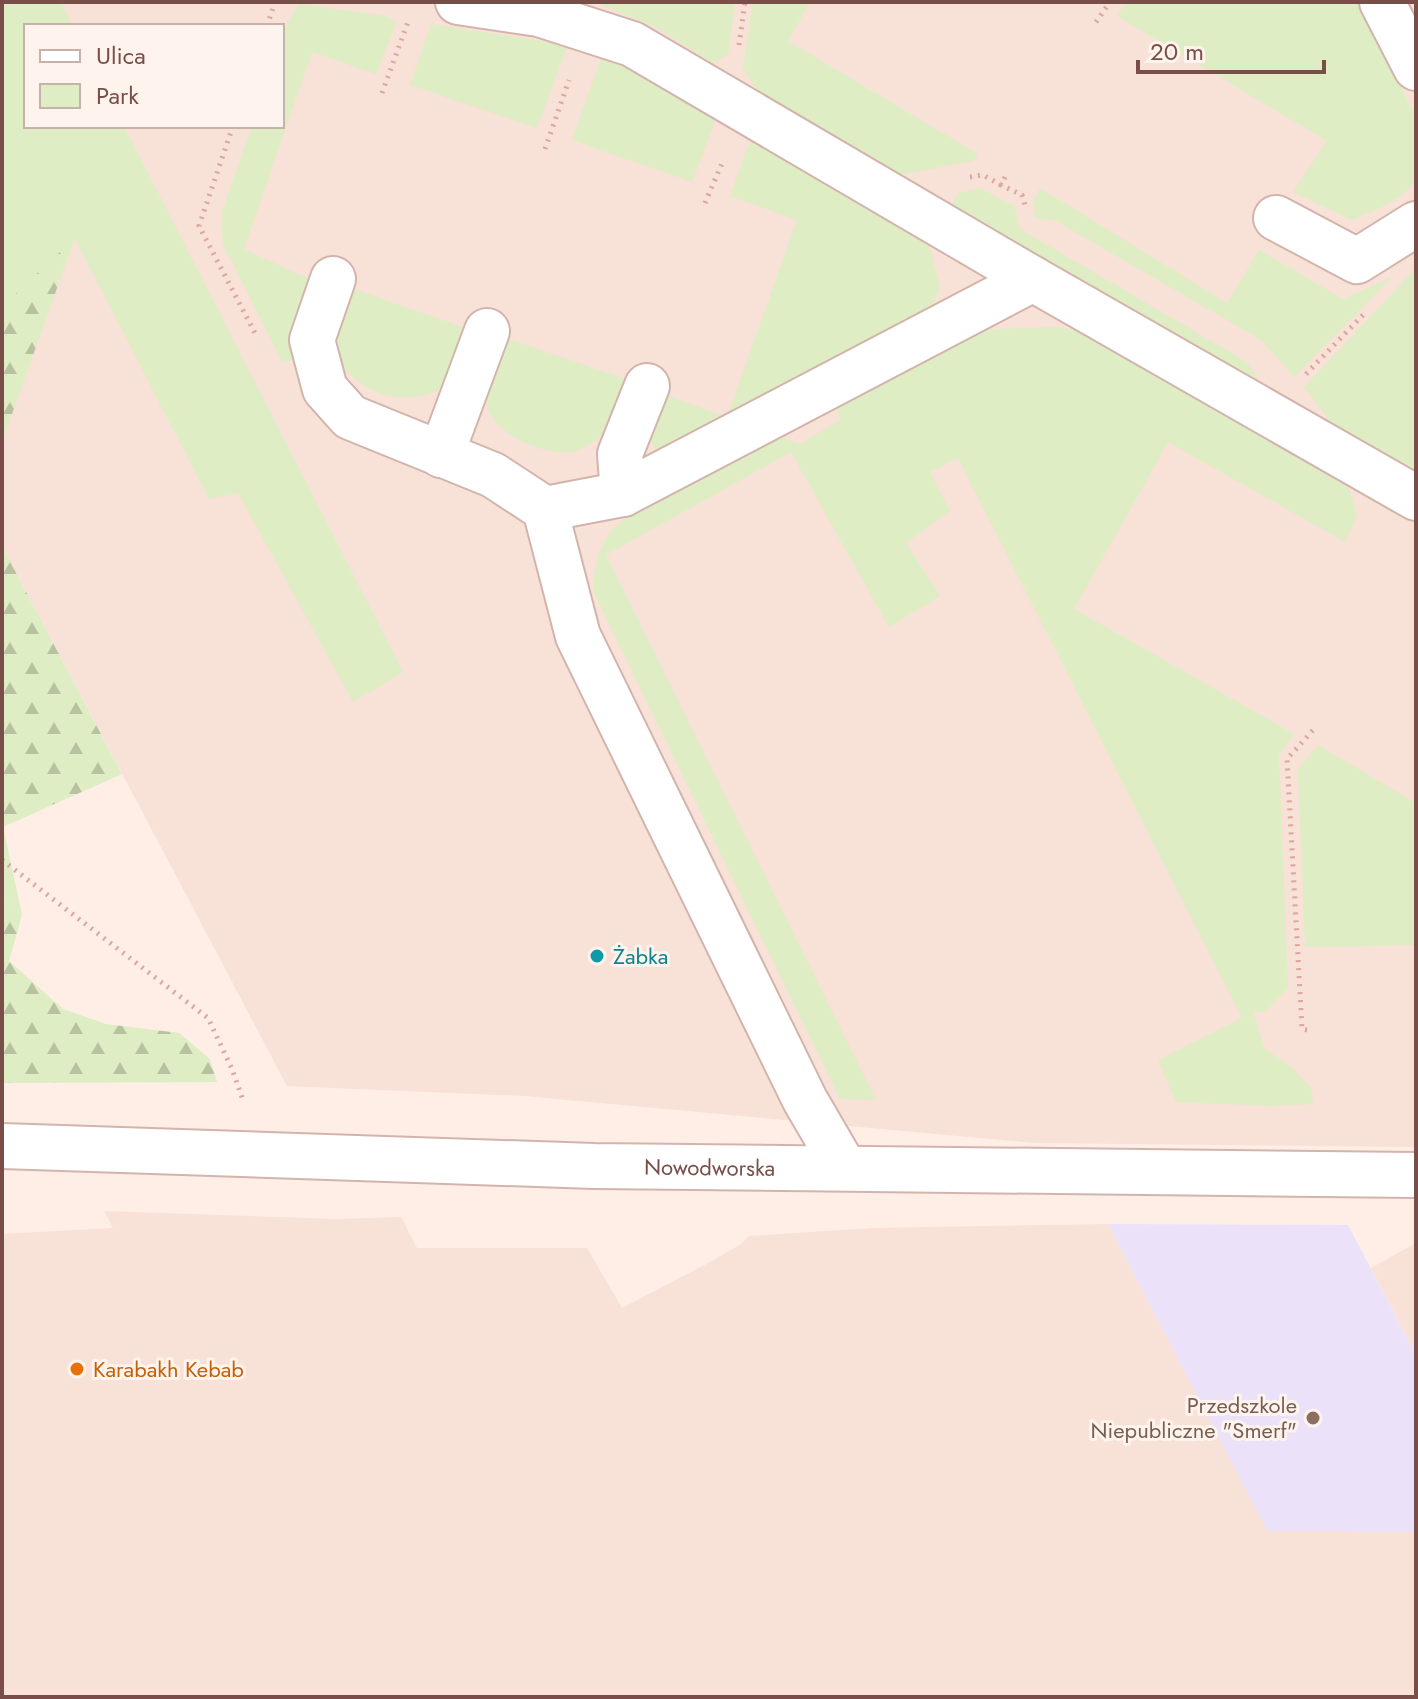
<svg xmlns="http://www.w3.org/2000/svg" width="1418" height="1699" font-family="Jost,sans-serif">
  <defs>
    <pattern id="forest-firs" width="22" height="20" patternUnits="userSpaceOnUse" patternTransform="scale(2)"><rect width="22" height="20" fill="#deedc3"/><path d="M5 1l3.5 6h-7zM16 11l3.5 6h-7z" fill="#b9c2a0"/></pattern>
  </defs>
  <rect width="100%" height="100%" fill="#feeee6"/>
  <!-- residential -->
  <g fill="#f8e1d6">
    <path d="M55,2h1361v1145l-381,-4 -511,-47 -237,-10 -285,-540v-106l104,-314h176v-100h-215z"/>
    <path d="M104,1211l233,8 64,-2 16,31h170l35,60 92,-48 27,-16 8,-8 124,-8 235,-4 159,306 149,2v165h-1414v-463l111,-6z"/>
    <path d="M1416,1243v112l-45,-87z"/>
  </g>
  <!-- education -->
  <path fill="#ebe2fa" d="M1108,1224l240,1 68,130v177l-149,-1z"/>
  <!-- green -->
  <g fill="#deedc3">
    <path d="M2,2h59l12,24h-47v100h98l279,546 -50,30 -115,-209 -29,6 -134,-260 -73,82z"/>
    <path d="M594,2h141l-7,53 -15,8 -56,-35z"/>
    <path d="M753,2h57l-22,39 190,113 -5,7 -74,14 -142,-85 -14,-22z"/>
    <path d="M1126,2h232l58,115v62c-11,21 -44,32 -64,41l-59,-28 34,-51 -210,-125z"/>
    <path d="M300,4l86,12 11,5 -21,53 -64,-22 -68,197 67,31 -16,41 5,16 -5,24 -13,1 -59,-118 -2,-30 31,-88h30c0,-37 -10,-93 18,-122z"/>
    <path d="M431,24l137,21 -31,83 -127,-43z"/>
    <path d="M602,55l36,15 78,48 -24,64 -120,-42z"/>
    <path d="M752,140l176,104 12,42 -11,29 -259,142 -16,-8 -5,-16 14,-39 64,23 70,-197 -67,-24 16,-45z"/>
    <path d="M980,188l34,18 6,23 227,133 14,21 -18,-7 -291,-171 6,-12z"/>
    <path d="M1040,188l187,115 32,-53 84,49 49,-22 -98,100 -33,-37 -205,-119 -21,-3 -1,-19z"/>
    <path d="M1416,268v205l-80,-44 -32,-42z"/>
    <path d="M348,287l126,44 -28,55c-47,26 -86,5 -117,-33z"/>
    <path d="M1057,327l22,4 270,157 8,27 -12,27 -177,-100 -94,167 220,125 -15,21 9,233 -23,24 -12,-1 11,37 28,20 19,20 2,16 -43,2 -94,-4 -18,-42 84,-42 -284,-560 -28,14 20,39 -44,32 34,53 -51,31 -98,-175 -185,103 270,545 -36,-1 -247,-508c2,-19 3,-38 14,-54 23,-35 124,-80 164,-103l29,10 41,-25 -9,-17 132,-72z"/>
    <path d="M505,338l127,43c-7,14 -13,38 -24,49 -9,9 -25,20 -37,22 -29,3 -80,-17 -84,-50 -3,-21 11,-45 18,-64z"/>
    <path d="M1318,745l98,58v142l-111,2 -7,-177z"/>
    <path d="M2,826l1,1 19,88 -20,-20z"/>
  </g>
  <!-- forest -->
  <g fill="url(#forest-firs)">
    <path d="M75,238l-73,204v-121l14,-28z"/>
    <path d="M2,546l120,228 -119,53 -1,-1z"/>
    <path d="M2,895l20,20 -13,46 54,48 43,15 73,9 31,26 7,23 -215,1z"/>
  </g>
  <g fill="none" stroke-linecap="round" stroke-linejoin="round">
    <defs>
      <g id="minor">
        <path d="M458,2l81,12 93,30 401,235 383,219"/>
        <path d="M1382,2l34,66"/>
        <path d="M1276,218l81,43 59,-37"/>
        <path d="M333,279l-21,61 13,49 25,28 143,58 52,34"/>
        <path d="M441,455l46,-124"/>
        <path d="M623,494l-3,-40 27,-68"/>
        <path id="s1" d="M2,1146l592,20 822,9"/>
        <path d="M844,1167l-39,-67 -227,-464 -33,-127 78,-15 410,-215"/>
      </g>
    </defs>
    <!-- minor casing -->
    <use href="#minor" stroke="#d3b4ad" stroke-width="48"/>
    <!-- path -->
    <g stroke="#dba69e" stroke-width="5" stroke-dasharray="2 6" stroke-linecap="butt">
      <path d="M1096,22l14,-20"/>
      <path d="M267,26l8,-24"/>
      <path d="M739,45l6,-43"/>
      <path d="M382,93l26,-71"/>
      <path d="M233,126l-34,100 58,111"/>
      <path d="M545,149l24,-69"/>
      <path d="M970,177l13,-2 18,10"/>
      <path d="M1005,177l-4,8 21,10 4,14"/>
      <path d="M705,203l18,-42"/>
      <path d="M1306,374l57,-59"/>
      <path d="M2,860l206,158 24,51 11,31"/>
      <path d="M1307,1030l-5,-1 -15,-270 28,-31"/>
    </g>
    <!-- minor -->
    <use href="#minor" stroke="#fff" stroke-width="44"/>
  </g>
  <!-- markers -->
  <circle fill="#0f9aa8" stroke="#fff4ed" stroke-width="3" cx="597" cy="956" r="8"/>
  <circle fill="#e8710a" stroke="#fff4ed" stroke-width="3" cx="77" cy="1369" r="8"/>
  <circle fill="#8d6e63" stroke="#fff4ed" stroke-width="3" cx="1313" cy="1418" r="8"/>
  <g text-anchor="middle" stroke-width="6" stroke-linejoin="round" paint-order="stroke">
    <!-- culture labels -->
    <g font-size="22" fill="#0d838f" stroke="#fff4ed" text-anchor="start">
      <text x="613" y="964">Żabka</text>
    </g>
    <!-- street labels -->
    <g font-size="22" fill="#794d48" stroke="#fff4ed">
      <text dy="8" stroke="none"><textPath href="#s1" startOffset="708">Nowodworska</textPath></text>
    </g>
    <!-- food labels -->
    <g font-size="22" fill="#c56008" stroke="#fff4ed" text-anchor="start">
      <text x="93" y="1377">Karabakh Kebab</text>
    </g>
    <!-- education labels -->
    <g font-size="22" fill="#785e54" stroke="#fff4ed" text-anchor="end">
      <text x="1297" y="1413">Przedszkole<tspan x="1297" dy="25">Niepubliczne "Smerf"</tspan></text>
    </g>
  </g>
  <!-- border -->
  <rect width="1418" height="1699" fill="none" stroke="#794d48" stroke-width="8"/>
  <!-- legend -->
  <rect x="24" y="24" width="260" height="104" fill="#fff4ed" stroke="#c9b1ab" stroke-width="2"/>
  <rect x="40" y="50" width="40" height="12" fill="#ffffff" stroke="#c9b1ab" stroke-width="2"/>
  <text x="96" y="64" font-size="24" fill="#794d48">Ulica</text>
  <rect x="40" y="84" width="40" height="24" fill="#deedc3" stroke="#c9b1ab" stroke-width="2"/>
  <text x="96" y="104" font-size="24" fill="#794d48">Park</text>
  <!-- scale -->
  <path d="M1138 60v12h186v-12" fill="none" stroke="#794d48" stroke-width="4"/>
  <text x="1150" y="60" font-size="24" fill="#794d48" stroke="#fff4ed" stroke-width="6" paint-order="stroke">20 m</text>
</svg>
